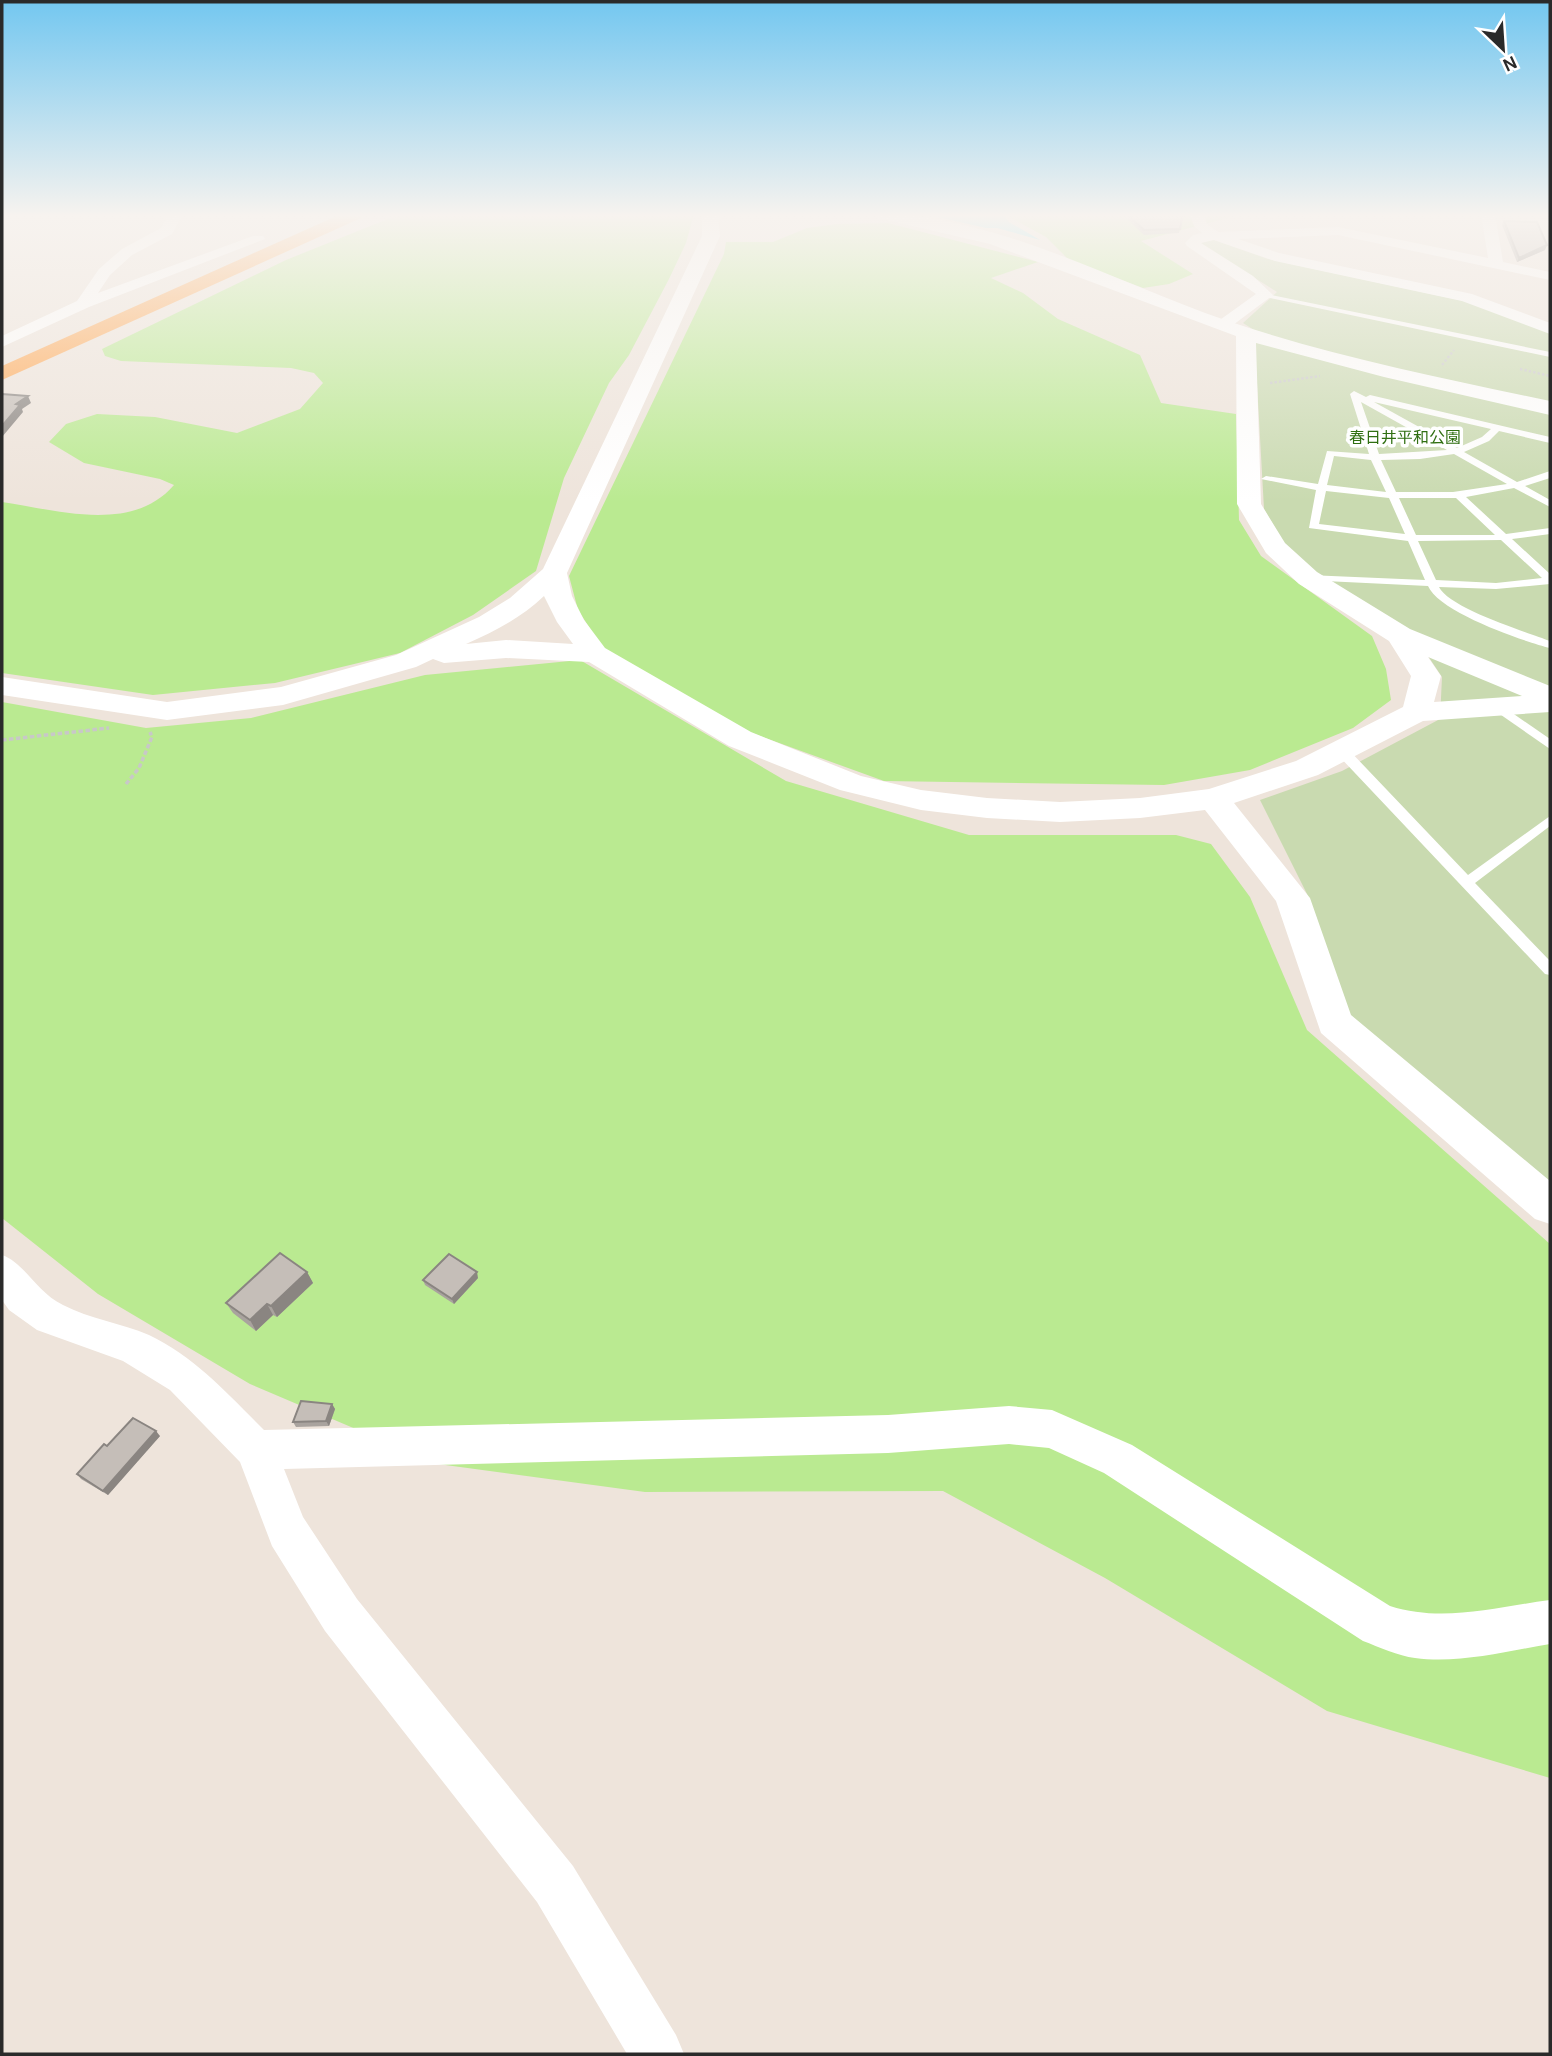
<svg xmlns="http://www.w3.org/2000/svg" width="1552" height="2056" font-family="Karla,'Noto Sans JP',sans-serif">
  <rect width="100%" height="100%" fill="#eee4db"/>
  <!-- green -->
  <g fill="#baea91">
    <path d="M400,214h294l-8,29 -17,36 -40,76 -20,28 -45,95 -28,93 -63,44 -73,38 -125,30 -122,12 -151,-22v-171c55,8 130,32 172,-17l-14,-6 -76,-16 -35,-21 17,-18 31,-10 58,3 82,16 63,-24 23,-26 -9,-10 -23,-5 -170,-7 -16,-5 -3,-7 184,-89z"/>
    <path d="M1004,214h238l-101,27 52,33 -24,10 -26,4 -74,-28 -23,-23z"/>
    <path d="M888,223l150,39 -47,16 32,15 35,26 82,36 21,48 75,11 3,106 22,36 111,80 14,33 5,31 -38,28 -103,42 -86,15 -280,-4 -141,-51 -141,-83 -24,-37 -9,-34 155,-322 2,-12h47l34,-14 30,-4z"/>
    <path d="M580,660l206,121 183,54h207l35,9 39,53 57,133 243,214v534l-223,-67 -222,-133 -162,-87 -298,1 -207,-28 -188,-80 -152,-90 -96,-76v-516l144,26 105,-10 174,-43z"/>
  </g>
  <!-- cemetery -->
  <path fill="#c9dab0" d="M1211,239l57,20 200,43 82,31v855l-199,-167 -44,-127 -47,-94 82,-29 98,-52 2,-42 -30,-45 -100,-60 -27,-27 -21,-36 -10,-179 -11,-7 34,-31 -78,-49z"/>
  <!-- water -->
  <path fill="#63e4fb" d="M924,214h79l6,8 31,18 -43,-12h-11z"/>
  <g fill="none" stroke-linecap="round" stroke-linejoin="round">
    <!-- path-far1 -->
    <g stroke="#c8c8c8" stroke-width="2.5" stroke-dasharray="2.5 2" stroke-linecap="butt">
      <path d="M1442,365l12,-15"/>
      <path d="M1520,369l30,7"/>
      <path d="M1270,383l50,-7"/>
    </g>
    <!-- path -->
    <g stroke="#c8c8c8" stroke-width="3.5" stroke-dasharray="4.5 2.5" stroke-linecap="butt">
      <path d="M2,740l107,-12"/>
      <path d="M126,784l13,-16 13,-31 -2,-5"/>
    </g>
    <!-- service -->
    <g fill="#fff" fill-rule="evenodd">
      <path d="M1262,293l288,59v5l-285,-60z"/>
      <path d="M1354,391l12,6 4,-2 180,42v6l-51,-12 -10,10 -25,11 53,30 33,-11v7l-25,8 25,14v7l-36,-19 -48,9 40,37 44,-6v6l-38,5 38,35v10l-54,5 -57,-2c10,21 87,45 111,54v7c-28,-7 -111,-36 -122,-62l-124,-6 -1,-2 5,-3 117,5 -17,-39 -99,-13 7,-38 -55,-11 5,-3 52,8 9,-33 42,3 -19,-60zM1361,402l86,48 -68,4zM1374,402l117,27 -9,8 -25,11zM1454,454l53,30 -54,8h-57l-15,-32 39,-1zM1334,456l37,4 15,32 -59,-7zM1326,491l63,7 16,36 -86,-10zM1399,498h57l39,37h-79zM1501,540l41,38 -46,5 -60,-3 -18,-39z"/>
      <path d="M1495,701l55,38v10l-59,-41v-6z"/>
      <path d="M1342,747l5,1 121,127 82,-59v10l-75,57 75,78v14l-5,-1 -208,-220v-6z"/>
    </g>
    <!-- minor -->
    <g fill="#fff" fill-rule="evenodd">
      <path d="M169,214h14l-11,20 -40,21 -22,20 -12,18 155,-57h10l2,3 -176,68 -87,40v-11l75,-35 22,-32 23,-20 39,-21z"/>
      <path d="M1190,214h14l3,10 11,8 120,-5 150,31 -7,-44h14l8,48 47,10v8l-212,-45 -100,4 41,14 193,41 78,29v11l-88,-33 -187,-40 -61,-21 -13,3 52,33 20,19 -44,33h-12l-2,-3 2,-3 39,-28 -69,-48 -2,-3 8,-8 9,-2 -8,-7z"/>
      <path d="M2,1255c23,8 34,37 61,50 27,14 58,18 86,30 46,22 80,60 115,95l624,-15 121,-9 43,4 80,35 258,161c53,17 106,1 160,-6v44c-43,7 -91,20 -135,14 -17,-2 -36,-11 -52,-17l-259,-168 -55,-25 -40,-4 -121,9 -604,16 19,48 54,82 216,267 103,169 8,19h-57l-90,-152 -212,-271 -53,-85 -32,-84 -70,-72 -47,-29 -86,-31 -28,-20 -7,-10z"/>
    </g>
    <!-- tertiary -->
    <path fill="#fff" fill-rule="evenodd" d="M702,214h16l2,22 -153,337 5,23 12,24 21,28 146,84 110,44 60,14 66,8 73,4 80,-4 69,-9 87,-28 107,-54 8,-31 -22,-35 -90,-57 -33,-31 -29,-49 -1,-168 -246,-92 -112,-26 -2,-4c119,0 238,68 349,106 105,36 216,58 325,81v14l-166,-38 -128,-34 5,161 24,39 32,29 93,57 140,57v26l-127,9 -105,54 -84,28 76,95 41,117 199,166v43l-15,-5 -214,-186 -45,-132 -71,-91 -65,8 -80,4 -73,-4 -66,-8 -81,-20 -111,-44 -140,-84 -83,-4 -62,5 -11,-4 -17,8 -133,38 -116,15 -165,-25v-18l165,25 114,-15 115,-32 83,-38 31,-19 33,-29 159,-333zM544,596l13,26 16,22 -67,-4 -40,4c29,-13 55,-26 78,-48zM1428,657l94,39 -88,6 7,-26z"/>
    <!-- trunk -->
    <path fill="#ffa752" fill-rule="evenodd" d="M341,214h22l-2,4 -359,162v-14z"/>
  </g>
  <!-- wall -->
  <g fill="#a9a39e">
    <path d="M1122,214h61l-4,19 -35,2z"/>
    <path d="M1504,221l41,29 -28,12 -15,-37z"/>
    <path d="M307,1272l6,11 -36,34 -4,-2 -17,16 -23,-18 -7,-10z"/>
    <path d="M478,1278l-24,26 -29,-19 -2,-5z"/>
    <path d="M332,1404l3,5 -6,17 -33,1 -3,-5z"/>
    <path d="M160,1436l-52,59 -27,-16 -4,-5 30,-28z"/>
  </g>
  <!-- shaded-wall -->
  <g fill="#8a8581">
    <path d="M1547,245l-2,5 -28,12 2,-4z"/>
    <path d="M28,396l3,7 -9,6 1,3 -21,25v-11l14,-22z"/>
    <path d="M307,1272l6,11 -36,34 -6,-11z"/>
    <path d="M477,1272l1,6 -24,26 -2,-5z"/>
    <path d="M267,1304l6,11 -17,16 -6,-11z"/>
    <path d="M332,1404l3,5 -6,17 -3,-5z"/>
    <path d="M156,1431l4,5 -52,59 -5,-4z"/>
  </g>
  <!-- building -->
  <g fill="#c5beb8" stroke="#8a8581" stroke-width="2">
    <path d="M1127,214h56l-3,15 -36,1z"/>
    <path d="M1504,221l33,1 10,23 -28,13z"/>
    <path d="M2,394l26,2 -12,8 4,1 -18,21z"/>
    <path d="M280,1253l27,19 -36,34 -4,-2 -17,16 -24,-17z"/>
    <path d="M449,1254l28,18 -25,27 -29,-19z"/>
    <path d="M301,1401l31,3 -6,17 -33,1z"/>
    <path d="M133,1418l23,13 -53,60 -26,-17 27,-30 3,2z"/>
  </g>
  <!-- sky -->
  <linearGradient id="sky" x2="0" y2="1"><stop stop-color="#73c7f0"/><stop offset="0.43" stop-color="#f7f3ef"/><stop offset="1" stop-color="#f7f3ef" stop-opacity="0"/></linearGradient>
  <rect width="1552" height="502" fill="url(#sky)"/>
  <g text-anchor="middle" stroke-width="7" stroke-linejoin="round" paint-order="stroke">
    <!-- far-park labels -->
    <g font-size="16" fill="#306f12" stroke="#fff">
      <text x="1405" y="443">春日井平和公園</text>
    </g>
  </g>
  <!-- border -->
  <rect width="1552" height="2056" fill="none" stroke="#2a2a2a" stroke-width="7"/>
  <!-- north arrow -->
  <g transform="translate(1503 49) rotate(155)" stroke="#ffffff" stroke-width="5" paint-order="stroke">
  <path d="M0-5L12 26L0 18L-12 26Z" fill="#2a2a2a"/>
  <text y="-10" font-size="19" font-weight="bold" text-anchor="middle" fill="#2a2a2a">N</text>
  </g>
</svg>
